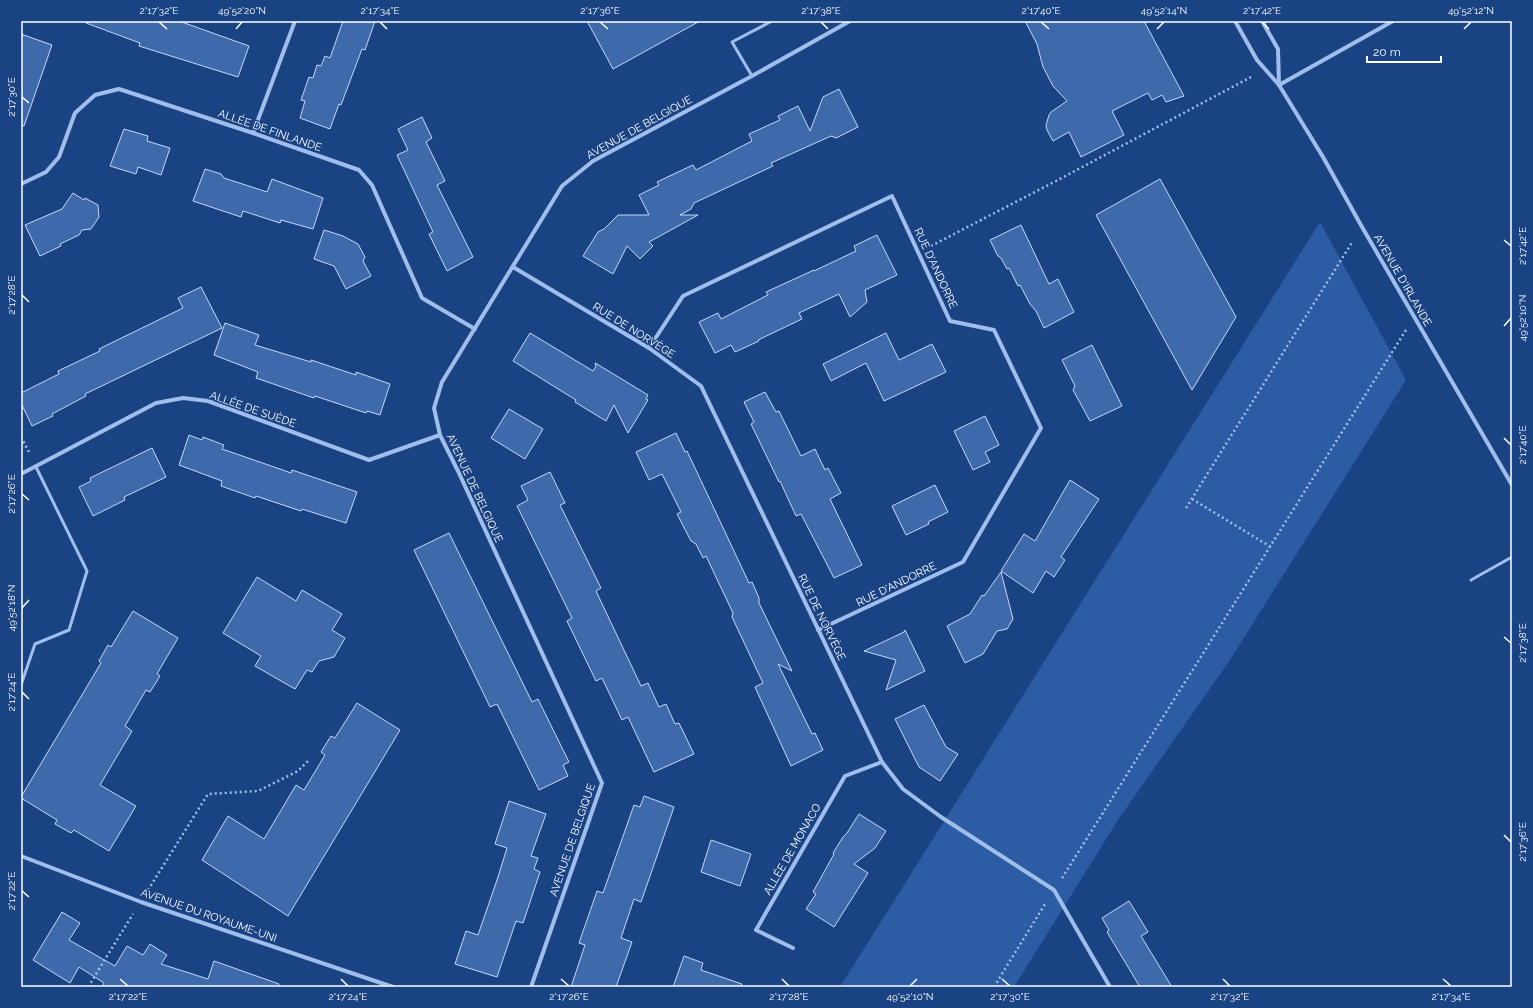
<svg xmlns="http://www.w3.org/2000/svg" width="1533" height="1008" font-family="Raleway,sans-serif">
  <rect width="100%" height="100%" fill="#1a4384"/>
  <!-- green -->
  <path fill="#2c5ca3" d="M1320,222l86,158 -176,280 -112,160 -104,167h-174z"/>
  <!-- building -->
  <g fill="#3e6aab" stroke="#c4d9f9">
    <path d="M86,21h93l70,25 -11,31 -99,-31 1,-3 -54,-20z"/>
    <path d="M343,21h32l-10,29 -3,-1 -21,56 -2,-1 -9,25 -30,-11 5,-17 -4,-1 8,-23 4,1 4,-13 4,1 4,-10 5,2z"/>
    <path d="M587,21h113l-87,48z"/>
    <path d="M1025,21h119l40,75 -18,6 -4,-7 -10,5 -4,-7 -36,18 12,24 -43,22 -12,-25 -16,9 -6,-11 -1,-5 3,-10 2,-3 16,-11 -14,-15 -10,-19 -6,-23z"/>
    <path d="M21,34l31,11 -28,81 -3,-1z"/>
    <path d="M839,89l19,38 -22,11 -5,-2 -60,27 2,3 -79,37 -3,6 -11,6h18l-49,27 4,4 -13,13 -13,-13 -14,28 -30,-18 15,-24 6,-3 14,-14h31l-10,-20 20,-10 -2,-3 36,-17 3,5 56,-29 -3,-7 31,-14 -2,-4 20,-10 12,25 13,-34z"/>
    <path d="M422,117l10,21 -6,4 19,39 -8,4 36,72 -26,14 -18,-37 4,-2 -36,-77 11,-5 -10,-21z"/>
    <path d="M124,129l24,7 -1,5 23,7 -9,27 -23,-8 -2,7 -26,-8z"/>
    <path d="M205,169l16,5 3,4 43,14 5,-13 51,19 -10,31 -32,-9 -1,3 -37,-12 -2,6 -48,-16z"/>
    <path d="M1160,179l76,138 -44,73 -96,-175z"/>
    <path d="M73,193l11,7 1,-2 13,7 1,12 -8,12 -9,1 -3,5 -19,9 1,2 -21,10 -15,-31 37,-16z"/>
    <path d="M1021,225l28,59 9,-5 16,33 -30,16 -8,-17 -6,-7 -10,-19 -2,1 -9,-18 -2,1 -6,-11 -3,-2 -8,-16z"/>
    <path d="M324,230l19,6 15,8 7,13 -2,4 8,15 -25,13 -12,-23 -20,-7z"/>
    <path d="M877,235l20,40 -32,15 2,12 -17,15 -11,-23 -40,19 3,6 -44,21 1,1 -24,11 -4,-7 -16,8 -16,-31 19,-9 3,6 47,-24 -2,-3 48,-22v1l42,-20 -2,-5z"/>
    <path d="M201,287l21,41 -137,66 1,2 -34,18 1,2 -21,10 -11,-23v-10l38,-19 -1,-3 42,-20 -1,-2 84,-41 -5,-10z"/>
    <path d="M225,323l34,12 -4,10 56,17v-2l45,15v-3l34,12 -10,31 -13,-4 -1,2 -51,-17 -1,2 -58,-20 2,-6 -44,-17z"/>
    <path d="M530,333l63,38 3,-5 -1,-3 2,1 51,31 -2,4 2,1 -20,33 -14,-28 -8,16 -31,-19 1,-2 -63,-39z"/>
    <path d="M886,333l13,27 33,-16 14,28 -62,29 -18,-38 -35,18 -8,-17z"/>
    <path d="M1092,345l30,61 -32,15 -17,-31 2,-4 -13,-26z"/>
    <path d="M765,392l11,20 3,-1 22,45 14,-7 10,21 3,-2 13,25 -11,6 32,66 -28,13 -33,-64 -5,2 -16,-35 -1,1 -28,-58 3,-2 -10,-20z"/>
    <path d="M509,409l34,20 -18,30 -34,-21z"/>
    <path d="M985,416l14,29 -14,7 5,10 -17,8 -19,-39z"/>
    <path d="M676,433l9,19 2,-1 62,132 3,-1 7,16v5l33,68 -14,-7 34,70 3,-1 8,17 -32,16 -36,-79 8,-4 -31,-66 1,-4 -27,-57 -3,2 -7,-14 -5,-3 -14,-27 4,-2 -19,-38 -13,6 -13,-28z"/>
    <path d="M189,435l13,5 1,-3 21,8 -2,4 55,19 14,5 1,-3 65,22 -11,31 -44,-14 -1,2 -45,-15 -1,2 -34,-12 1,-5 -43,-16z"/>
    <path d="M152,448l14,29 -42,20 1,3 -32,16 -14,-29 12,-6 -1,-3z"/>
    <path d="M550,472l15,31 -5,2 41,83 -5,3 45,95 7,-3 11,24 7,-3 9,20 4,-1 15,31 -40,18 -26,-55 -6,3 -20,-42 -6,3 -29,-60 5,-3 -55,-112 11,-6 -7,-14z"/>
    <path d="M1070,480l29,19 -38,58 4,3 -11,17 -8,-6 -13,22 -32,-22 23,-37 11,7z"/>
    <path d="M935,485l13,27 -20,10 1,2 -23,11 -14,-29z"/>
    <path d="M449,533l83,169 6,-3 31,63 -6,3 5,11 -29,14 -42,-86 -7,3 -76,-157z"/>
    <path d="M1001,572l12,47 -6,10 -10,2 -14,23 -18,9 -18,-37 23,-12 12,-19 2,1z"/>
    <path d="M257,577l39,24 6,-11 40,24 -10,16 13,8 -11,19 -15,4 -7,11 -5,-2 -12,19 -40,-23 6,-10 -38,-23z"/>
    <path d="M133,611l45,27 -21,36 3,2 -10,16 -4,-2 -21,36 7,5 -32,54 36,21 -27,45 -35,-21 -3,3 -16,-9 2,-4 -36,-22v-1l80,-134 -2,-2 9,-16 3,2z"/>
    <path d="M905,630l20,41 -39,19 10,-30 -32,-9 40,-19z"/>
    <path d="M357,703l43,27 -112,186 -86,-56 26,-44 36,23 32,-54 8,5 21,-35 -4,-3 10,-16 4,2z"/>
    <path d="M924,705l22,42 12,7 -18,27 -21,-14 -24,-48z"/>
    <path d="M644,796l30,11 -33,95 -7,-3 -13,39 11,4 -16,45h-45l14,-42 -6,-2 18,-52 6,2 31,-88 6,2z"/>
    <path d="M509,801l37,13 -15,42 7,2 -4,11 6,3 -17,51 -7,-2 -19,56 -42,-13 11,-33 12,4 19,-55 10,-32 -12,-4z"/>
    <path d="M859,814l27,17 -11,17 -21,16 14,9 -34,54 -28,-18 10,-15 -3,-2 21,-38 -1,-1 10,-16 4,-4z"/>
    <path d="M711,840l40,14 -11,32 -39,-14z"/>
    <path d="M1129,901l19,31 -7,4 31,51h-32l-33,-55 2,-2 -7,-12z"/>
    <path d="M62,912l18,11 -11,17 46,26 12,-20 16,9 7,-11 17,11 -6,9 47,15 6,-18 65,23 -1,3h-176l2,-4 -25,-16 -9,16 -37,-23z"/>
    <path d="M684,956l19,7 -2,7 41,14 -1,3h-68z"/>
  </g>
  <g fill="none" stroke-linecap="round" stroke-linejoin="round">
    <!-- path -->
    <g stroke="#9fbeec" stroke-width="2.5" stroke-dasharray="2 3" stroke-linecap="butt">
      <path d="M931,246l125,-65 197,-105"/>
      <path d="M21,437l9,17"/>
      <path d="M1192,499l79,48"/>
      <path d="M1186,508l167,-267"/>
      <path d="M1062,878l344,-548"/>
      <path d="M148,890l60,-96 50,-3 40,-20 10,-10"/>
      <path d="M88,987l45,-73"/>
      <path d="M994,987l51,-83"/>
    </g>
    <!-- lane -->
    <g stroke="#9fbeec" stroke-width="3">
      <path d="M752,76l-20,-34 40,-21"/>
      <path d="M1471,580l41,-23"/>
      <path d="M21,685l14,-41 34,-14 18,-59 -51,-104"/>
    </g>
    <!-- street -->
    <g stroke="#9fbeec" stroke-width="4">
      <path d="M1235,21l22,39 22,25 44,72 39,70 150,258"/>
      <path d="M1262,21l16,28 1,36"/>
      <path d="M1279,85l114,-64"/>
      <path d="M253,133l42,-112"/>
      <path d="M21,184l25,-12 13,-15 16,-44 20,-18 24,-6 134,44 106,37 13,15 50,113 53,31"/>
      <path d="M513,267l136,81 52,38 181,376 21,27 38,28 113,73 56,97"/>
      <path d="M649,348l34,-52 209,-100 58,125 44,9 47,98 -78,134 -145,68"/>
      <path d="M21,474l135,-71 27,-5 25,3 161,59 71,-25"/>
      <path d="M21,856l120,46 252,85"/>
      <path d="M793,948l-37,-18 89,-154 37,-14"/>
      <path d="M531,987l71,-204 -144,-312 -18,-36 -6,-27 8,-26 120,-196 31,-25 159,-85 98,-55"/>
    </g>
  </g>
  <!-- ticks -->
  <path fill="none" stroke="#fff" stroke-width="1.5" d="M159,22l8,7M380,22l7,7M600,22l8,7M821,22l7,7M1041,22l8,7M1262,22l7,7M236,29l6,-7M1157,29l7,-7M1464,29l7,-7M22,97l7,6M1504,240l7,6M22,295l7,7M1504,326l7,-8M1504,438l7,7M22,494l7,6M22,608l7,-8M1504,637l7,6M22,692l7,7M1504,835l7,7M22,891l7,6M120,979l8,7M341,979l7,7M561,979l8,7M782,979l7,7M1002,979l8,7M1223,979l7,7M1443,979l8,7M910,986l7,-7"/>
  <g text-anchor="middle" stroke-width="3" stroke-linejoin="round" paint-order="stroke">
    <!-- street labels -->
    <g font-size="11" fill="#fff" stroke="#1a4384">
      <text transform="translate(639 127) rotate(-29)" y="4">AVENUE DE BELGIQUE</text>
      <text transform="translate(270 130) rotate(19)" y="4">ALLÉE DE FINLANDE</text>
      <text transform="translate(936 268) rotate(65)" y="4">RUE D'ANDORRE</text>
      <text transform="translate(1403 280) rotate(60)" y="4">AVENUE D'IRLANDE</text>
      <text transform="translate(634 330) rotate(32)" y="4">RUE DE NORVÈGE</text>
      <text transform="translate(253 409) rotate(19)" y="4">ALLÉE DE SUÈDE</text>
      <text transform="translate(475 488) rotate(65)" y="4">AVENUE DE BELGIQUE</text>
      <text transform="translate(896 584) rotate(-26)" y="4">RUE D'ANDORRE</text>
      <text transform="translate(822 617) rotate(64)" y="4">RUE DE NORVÈGE</text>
      <text transform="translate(572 840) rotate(-71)" y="4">AVENUE DE BELGIQUE</text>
      <text transform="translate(792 849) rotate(-60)" y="4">ALLÉE DE MONACO</text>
      <text transform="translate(209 915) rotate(19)" y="4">AVENUE DU ROYAUME-UNI</text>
    </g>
  </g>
  <!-- border -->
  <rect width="1533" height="1008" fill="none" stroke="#1a4384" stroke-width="44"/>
  <!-- scale -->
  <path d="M1367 56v6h74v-6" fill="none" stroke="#ffffff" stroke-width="2"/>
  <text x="1373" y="56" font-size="12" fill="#ffffff" stroke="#1a4384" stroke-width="3" paint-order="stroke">20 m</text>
  <rect x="22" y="22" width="1489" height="964" fill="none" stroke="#fff" stroke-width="1.5"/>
  <g font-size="10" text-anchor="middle" fill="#fff">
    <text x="159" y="14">2°17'32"E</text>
    <text x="242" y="14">49°52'20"N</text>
    <text x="380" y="14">2°17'34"E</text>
    <text x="600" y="14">2°17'36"E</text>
    <text x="821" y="14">2°17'38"E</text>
    <text x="1041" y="14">2°17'40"E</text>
    <text x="1164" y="14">49°52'14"N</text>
    <text x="1262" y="14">2°17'42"E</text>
    <text x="1471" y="14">49°52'12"N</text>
    <text transform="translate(11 97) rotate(-90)" y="4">2°17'30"E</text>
    <text transform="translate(1522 246) rotate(-90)" y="4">2°17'42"E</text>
    <text transform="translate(11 295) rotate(-90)" y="4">2°17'28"E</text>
    <text transform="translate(1522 318) rotate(-90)" y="4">49°52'10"N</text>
    <text transform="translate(1522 445) rotate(-90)" y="4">2°17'40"E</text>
    <text transform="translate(11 494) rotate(-90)" y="4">2°17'26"E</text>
    <text transform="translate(11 608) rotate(-90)" y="4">49°52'18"N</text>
    <text transform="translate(1522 643) rotate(-90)" y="4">2°17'38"E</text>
    <text transform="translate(11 692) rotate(-90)" y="4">2°17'24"E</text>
    <text transform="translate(1522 842) rotate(-90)" y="4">2°17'36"E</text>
    <text transform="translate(11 891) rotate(-90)" y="4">2°17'22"E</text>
    <text x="128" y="1000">2°17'22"E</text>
    <text x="348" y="1000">2°17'24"E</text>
    <text x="569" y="1000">2°17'26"E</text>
    <text x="789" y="1000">2°17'28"E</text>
    <text x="910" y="1000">49°52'10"N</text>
    <text x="1010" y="1000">2°17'30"E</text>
    <text x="1230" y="1000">2°17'32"E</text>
    <text x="1451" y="1000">2°17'34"E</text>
  </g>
</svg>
